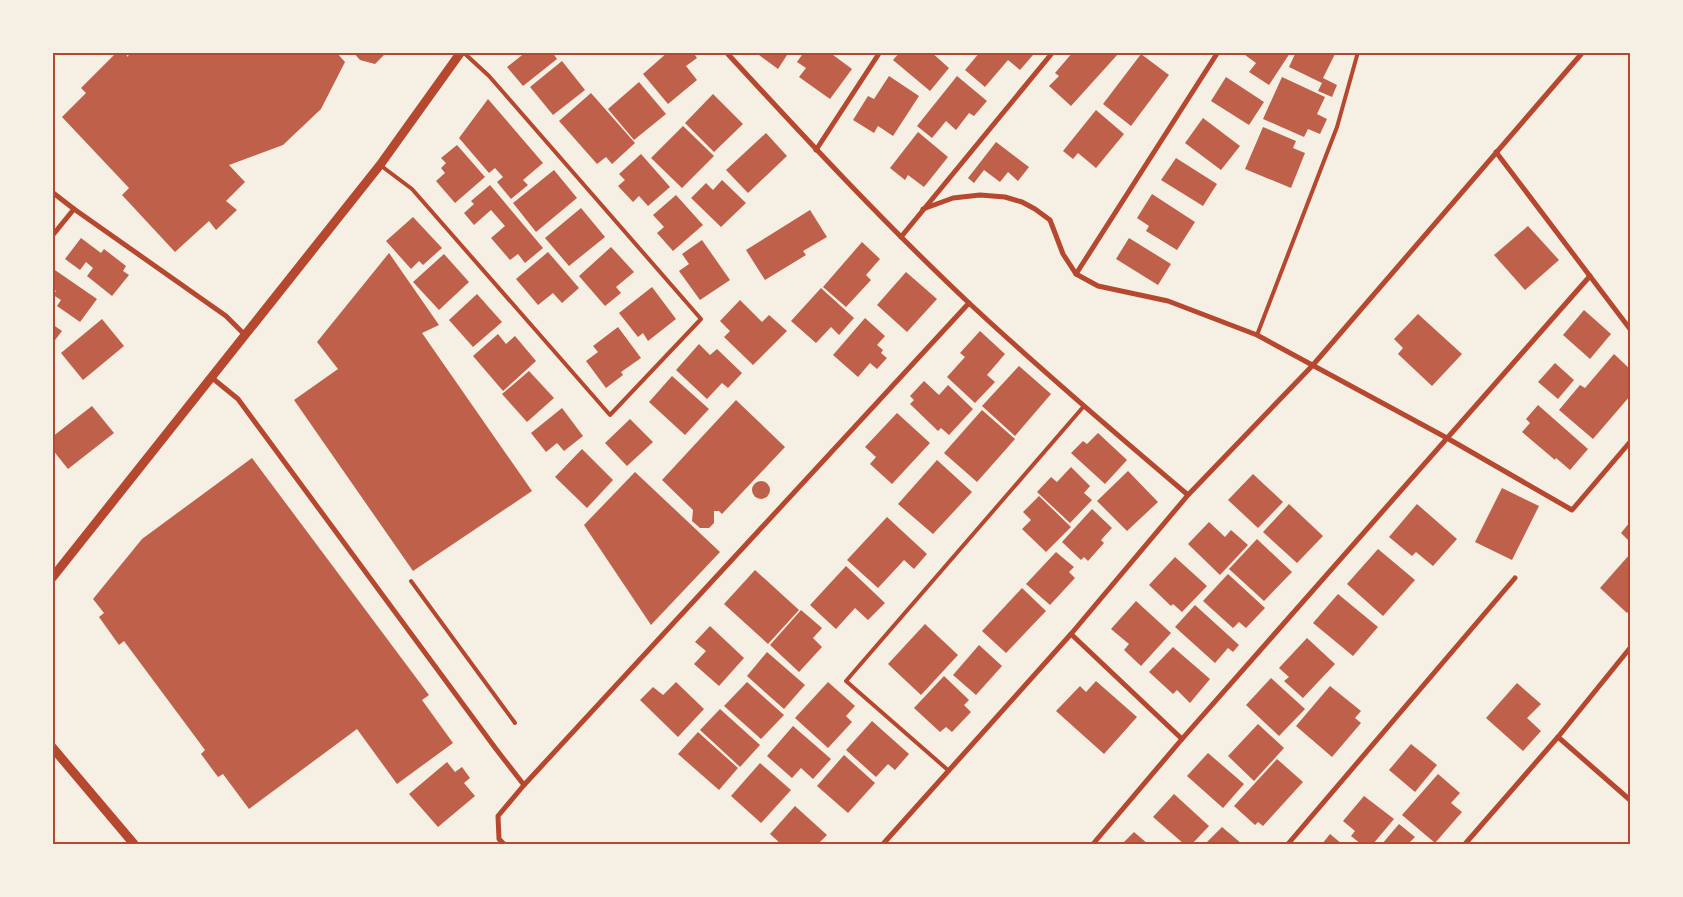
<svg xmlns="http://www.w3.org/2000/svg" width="1683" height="897" font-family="'Alegreya Sans',sans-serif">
  <rect width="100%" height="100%" fill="#f6efe4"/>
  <!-- building -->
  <g fill="#bf614a">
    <path d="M117,52h7l4,5 1,-5h207l9,10 -24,47 -38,36 -54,20 16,17 -19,19 11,9 -21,20 -7,-9 -34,31 -53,-57 7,-7 -67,-71 24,-24 -5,-5z"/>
    <path d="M353,52h34l-12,12 -15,-4z"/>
    <path d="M526,52h26l5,7 -34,27 -16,-19z"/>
    <path d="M668,52h25l4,6 -11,8 11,14 -29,24 -25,-30z"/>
    <path d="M755,52h34l-11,17z"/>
    <path d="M804,52h25l23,17 -22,30 -31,-22 7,-9 -9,-6z"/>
    <path d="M900,52h31l18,16 -19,23 -37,-31z"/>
    <path d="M980,52h50l3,3 -13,15 -12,-10 -23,27 -20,-17z"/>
    <path d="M1073,52h43l2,2 -47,52 -22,-20 10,-10 -4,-3z"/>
    <path d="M1241,52h48l1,1 -21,32 -20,-13 7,-9z"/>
    <path d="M1296,52h40l-13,26 14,7 -5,12 -14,-6 4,-8 -33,-16z"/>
    <path d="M1141,54l28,21 -38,51 -28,-22z"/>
    <path d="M562,61l23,29 -32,25 -23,-28z"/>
    <path d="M889,76l30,20 -26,40 -15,-10 -4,7 -21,-13 15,-24 6,3z"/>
    <path d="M957,76l30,25 -13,15 -5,-3 -13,17 -10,-9 -14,17 -15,-12z"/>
    <path d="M1226,77l38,25 -15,23 -38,-24z"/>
    <path d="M1282,77l43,20 -8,17 10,5 -7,15 -12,-5 -4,8 -41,-18z"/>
    <path d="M639,82l27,32 -32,26 -26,-31z"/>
    <path d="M591,93l44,50 -23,21 -6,-7 -9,7 -38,-43z"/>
    <path d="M713,94l30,30 -29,28 -29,-29z"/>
    <path d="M488,99l55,64 -20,17 5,5 -17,14 -14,-17 6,-5 -8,-9 -6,5 -30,-35z"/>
    <path d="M1096,110l28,24 -28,34 -18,-15 -5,6 -10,-8z"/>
    <path d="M1203,118l37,28 -19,24 -36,-27z"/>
    <path d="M683,126l31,30 -32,32 -31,-30z"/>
    <path d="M1263,127l33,14 -3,7 12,5 -14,35 -46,-19z"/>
    <path d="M918,132l30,25 -24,30 -16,-12 -3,5 -15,-12z"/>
    <path d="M766,133l21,23 -39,37 -22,-23z"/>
    <path d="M996,142l33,25 -11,14 -10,-9 -8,10 -16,-12 -10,13 -6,-5z"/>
    <path d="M457,145l28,32 -30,26 -19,-22 9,-8 -4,-5 5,-5 -5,-5z"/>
    <path d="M641,154l29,33 -22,19 -9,-10 -6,6 -15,-16 7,-6 -6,-6z"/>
    <path d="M1176,158l41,26 -14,22 -42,-26z"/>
    <path d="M554,170l23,28 -41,34 -23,-29z"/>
    <path d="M722,180l24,23 -25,24 -30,-29 15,-15 7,7z"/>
    <path d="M490,185l53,63 -18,15 -7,-9 -8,6 -19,-22 14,-12 -14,-16 -17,15 -10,-12 10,-9 -3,-3z"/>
    <path d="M1152,194l43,28 -18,28 -31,-19 3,-5 -12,-8z"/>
    <path d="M676,195l27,30 -30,26 -16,-18 7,-6 -11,-12z"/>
    <path d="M581,208l24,29 -36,29 -24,-28z"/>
    <path d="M810,210l17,27 -24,14 3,4 -41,25 -19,-30z"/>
    <path d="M413,217l29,31 -19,17 -4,-4 -8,8 -25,-28z"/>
    <path d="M1528,226l31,34 -34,30 -31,-35z"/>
    <path d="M81,238l20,15 3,-4 22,17 -3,5 6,4 -17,21 -25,-20 6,-8 -7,-6 -6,8 -15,-11z"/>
    <path d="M1129,238l42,26 -13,21 -42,-26z"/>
    <path d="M702,240l28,40 -30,20 -21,-29 10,-7 -7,-10z"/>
    <path d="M862,242l18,17 -14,16 5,5 -25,27 -23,-20z"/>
    <path d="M611,247l23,25 -18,15 5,6 -16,13 -26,-30z"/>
    <path d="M548,252l31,36 -17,15 -9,-10 -15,12 -22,-26z"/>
    <path d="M389,253l50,72 -17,8 110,158 -119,80 -119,-171 44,-31 -21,-27z"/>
    <path d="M444,254l25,28 -30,28 -26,-28z"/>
    <path d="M52,268l45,31 -17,23 -23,-16 4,-6 -8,-5 3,-4 -4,-3z"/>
    <path d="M906,272l31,27 -30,33 -30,-27z"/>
    <path d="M652,287l24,32 -28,22 -5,-8 -5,4 -19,-24z"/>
    <path d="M821,288l33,30 -15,17 -8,-8 -15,16 -25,-22z"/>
    <path d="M477,294l25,28 -29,25 -24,-27z"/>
    <path d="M740,300l22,22 7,-7 18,16 -34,34 -29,-28 6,-6 -10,-10z"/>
    <path d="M1584,310l27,24 -21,25 -27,-24z"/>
    <path d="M1418,314l44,40 -30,32 -34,-32 5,-6 -9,-9z"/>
    <path d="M865,318l20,18 -8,9 6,5 -2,3 6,5 -10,11 -7,-6 -12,14 -25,-22z"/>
    <path d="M102,319l22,27 -41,34 -22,-27z"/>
    <path d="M52,324l10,7 -10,13z"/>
    <path d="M618,327l23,31 -20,14 2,3 -17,13 -20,-27 12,-9 -5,-6z"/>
    <path d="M980,331l25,23 -18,21 8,7 -20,21 -28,-26 18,-20 -5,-4z"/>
    <path d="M498,334l8,10 9,-8 21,25 -33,30 -30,-35z"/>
    <path d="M699,344l11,11 7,-6 25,24 -14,15 -6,-5 -15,16 -31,-29z"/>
    <path d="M1614,354l16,15v27l-37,43 -34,-29 21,-25 5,3z"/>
    <path d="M1555,363l19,17 -16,19 -20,-17z"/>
    <path d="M1019,366l32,28 -36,42 -33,-30z"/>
    <path d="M529,371l25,27 -27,24 -25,-28z"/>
    <path d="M672,376l37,33 -24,26 -36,-33z"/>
    <path d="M924,381l15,14 9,-10 25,24 -24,26 -8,-7 -3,3 -28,-27 4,-4 -4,-4z"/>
    <path d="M736,400l49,47 -63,67 -3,-3h-5v12l-5,5h-9l-8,-7 1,-11 -31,-30z"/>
    <path d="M1538,405l50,44 -18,21 -14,-12 -1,2 -33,-28 8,-9 -4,-4z"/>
    <path d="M92,406l22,27 -46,36 -16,-20v-12z"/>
    <path d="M562,408l21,28 -19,15 -7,-8 -11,9 -15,-19z"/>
    <path d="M982,410l33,29 -38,43 -33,-29z"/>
    <path d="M897,413l33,30 -38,41 -22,-20 6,-7 -11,-10z"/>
    <path d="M630,419l23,23 -26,24 -22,-23z"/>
    <path d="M1098,433l29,27 -22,24 -34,-31 12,-12 4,3z"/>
    <path d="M582,449l31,31 -26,28 -32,-31z"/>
    <path d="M252,458l177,237 -7,5 31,43 -56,41 -40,-55 -108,80 -26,-35 -5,3 -17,-23 4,-4 -81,-109 -5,4 -20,-28 5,-4 -11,-14 49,-60z"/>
    <path d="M937,460l35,32 -39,42 -35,-30z"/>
    <path d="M1071,467l19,19 -6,7 8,7 -22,23 -33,-31 14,-15 6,5z"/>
    <path d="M1128,471l30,31 -31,29 -30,-30z"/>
    <path d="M635,472l85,80 -69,73 -67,-100z"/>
    <path d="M1253,474l30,28 -25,26 -30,-28z"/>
    <circle cx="761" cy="490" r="9"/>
    <path d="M1502,488l37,18 -27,54 -37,-18z"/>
    <path d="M1039,496l32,31 -25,25 -24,-23 9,-9 -8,-8z"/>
    <path d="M1289,504l34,32 -26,27 -34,-31z"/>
    <path d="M1417,504l40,35 -24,27 -17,-14 -4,4 -23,-19z"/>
    <path d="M1092,509l20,19 -11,12 3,3 -16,18 -4,-4 -3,3 -19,-18z"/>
    <path d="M887,517l40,37 -13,15 -10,-9 -26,28 -31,-28z"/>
    <path d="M1209,522l16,15 6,-7 17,15 -28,30 -32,-31z"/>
    <path d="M1630,522v20l-9,-9z"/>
    <path d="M1257,539l35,33 -28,29 -35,-32z"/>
    <path d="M1378,549l37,31 -32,36 -36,-32z"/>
    <path d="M1056,552l18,15 -5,5 6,6 -25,27 -24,-21z"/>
    <path d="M1630,554v56l-3,3 -27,-25z"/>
    <path d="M1175,557l32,29 -25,26 -9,-8 -2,2 -22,-21z"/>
    <path d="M846,566l39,37 -17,17 -13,-12 -19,21 -26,-24z"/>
    <path d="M755,570l44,40 -31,34 -44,-40z"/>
    <path d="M1228,574l37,34 -19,20 -7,-6 -6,6 -30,-27z"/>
    <path d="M1022,588l24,23 -40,42 -24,-22z"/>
    <path d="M1338,594l40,33 -25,29 -40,-33z"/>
    <path d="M1136,601l35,32 -30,33 -17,-16 5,-6 -18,-15z"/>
    <path d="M1195,605l44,40 -6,7 -5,-4 -13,15 -40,-36z"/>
    <path d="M801,610l21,18 -9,10 9,9 -23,25 -29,-27z"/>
    <path d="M925,624l33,31 -37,40 -33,-31z"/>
    <path d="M710,626l34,32 -25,28 -25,-22 12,-13 -11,-9z"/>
    <path d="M1307,638l28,26 -32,34 -19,-17 5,-4 -10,-9z"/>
    <path d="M979,645l23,21 -26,29 -23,-20z"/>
    <path d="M1173,647l37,32 -20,24 -13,-13 -4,4 -24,-22z"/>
    <path d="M767,652l38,33 -21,24 -37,-33z"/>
    <path d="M944,676l25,24 -5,5 7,7 -19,20 -6,-5 -6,5 -26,-24z"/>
    <path d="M1271,678l34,31 -26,27 -33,-31z"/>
    <path d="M1096,681l41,36 -33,37 -48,-43 24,-25 6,6z"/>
    <path d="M676,682l28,27 -26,28 -38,-37 13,-13 10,8z"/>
    <path d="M747,682l37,33 -23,24 -37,-33z"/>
    <path d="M828,682l27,24 -9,10 6,6 -24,26 -33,-30z"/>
    <path d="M1517,683l24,21 -14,14 14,13 -18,20 -37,-33z"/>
    <path d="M1330,686l31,25 -6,7 6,5 -29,34 -36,-31z"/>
    <path d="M720,709l40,36 -20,22 -40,-37z"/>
    <path d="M872,721l37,33 -14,16 -7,-6 -12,13 -30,-27z"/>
    <path d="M1258,724l26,24 -30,33 -26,-25z"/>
    <path d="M793,726l38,33 -18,20 -12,-11 -9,10 -25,-22z"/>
    <path d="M698,732l40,36 -19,22 -41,-36z"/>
    <path d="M1411,744l26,21 -22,27 -26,-22z"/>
    <path d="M1208,753l36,31 -21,24 -36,-32z"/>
    <path d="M844,755l31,28 -27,30 -31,-27z"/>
    <path d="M1277,759l26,23 -40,44 -5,-4 -3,3 -21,-19z"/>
    <path d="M447,762l8,10 7,-5 8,11 -6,5 11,13 -37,31 -29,-33z"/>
    <path d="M760,763l31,27 -30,33 -30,-27z"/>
    <path d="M1438,774l22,19 -9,10 11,9 -27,31 -33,-28z"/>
    <path d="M1174,794l35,32 -17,18h-8l-31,-27z"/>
    <path d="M1364,796l30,23 -21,25h-12l-10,-8 4,-5 -12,-10z"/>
    <path d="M795,806l32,29 -9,9h-37l-11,-10z"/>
    <path d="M1399,824l16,13 -7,7h-26z"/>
    <path d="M1222,827l20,17h-37z"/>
    <path d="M1134,832l14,12h-26z"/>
    <path d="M1330,834l12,10h-20z"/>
  </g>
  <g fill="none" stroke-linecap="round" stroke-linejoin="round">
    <!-- service -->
    <g stroke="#b5482f" stroke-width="4">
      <path d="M380,165l32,24 198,226 91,-96 -212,-243 -26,-24"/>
      <path d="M1257,335l80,-208 21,-75"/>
      <path d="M411,581l104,142"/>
      <path d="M949,771l-103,-90 238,-275"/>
    </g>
    <!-- minor -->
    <g stroke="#b5482f" stroke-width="5">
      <path d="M726,52c79,86 158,171 243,251 71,66 145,129 219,192"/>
      <path d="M816,150l64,-98"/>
      <path d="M1496,152l134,177"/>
      <path d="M52,192l22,17 152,107 19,19"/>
      <path d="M923,209l30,-11 27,-3 25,2 17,5 13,7 15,11 13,34 13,20 22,12 70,15 89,34 190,103 125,72 58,-68"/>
      <path d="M52,236l22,-27"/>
      <path d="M901,237l152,-185"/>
      <path d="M1076,274l142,-222"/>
      <path d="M211,377l27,22 258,350 28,36"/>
      <path d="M1071,634l111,105"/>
      <path d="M1558,737l72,63"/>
      <path d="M504,844l-5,-5 -1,-23 26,-31 445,-482"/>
      <path d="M883,844l188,-210 117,-139 125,-130 270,-313"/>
      <path d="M1093,844l89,-105 408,-463"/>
      <path d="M1288,844l227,-266"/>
      <path d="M1465,844l93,-107 72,-89"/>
    </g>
    <!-- tertiary -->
    <g stroke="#b5482f" stroke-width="9">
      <path d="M52,578l328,-413 81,-113"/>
      <path d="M52,747l82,97"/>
    </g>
  </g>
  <!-- border -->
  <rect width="1683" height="897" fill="none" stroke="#f6efe4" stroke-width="108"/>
  <rect x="54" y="54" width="1575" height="789" fill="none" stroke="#b5482f" stroke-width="2"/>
</svg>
